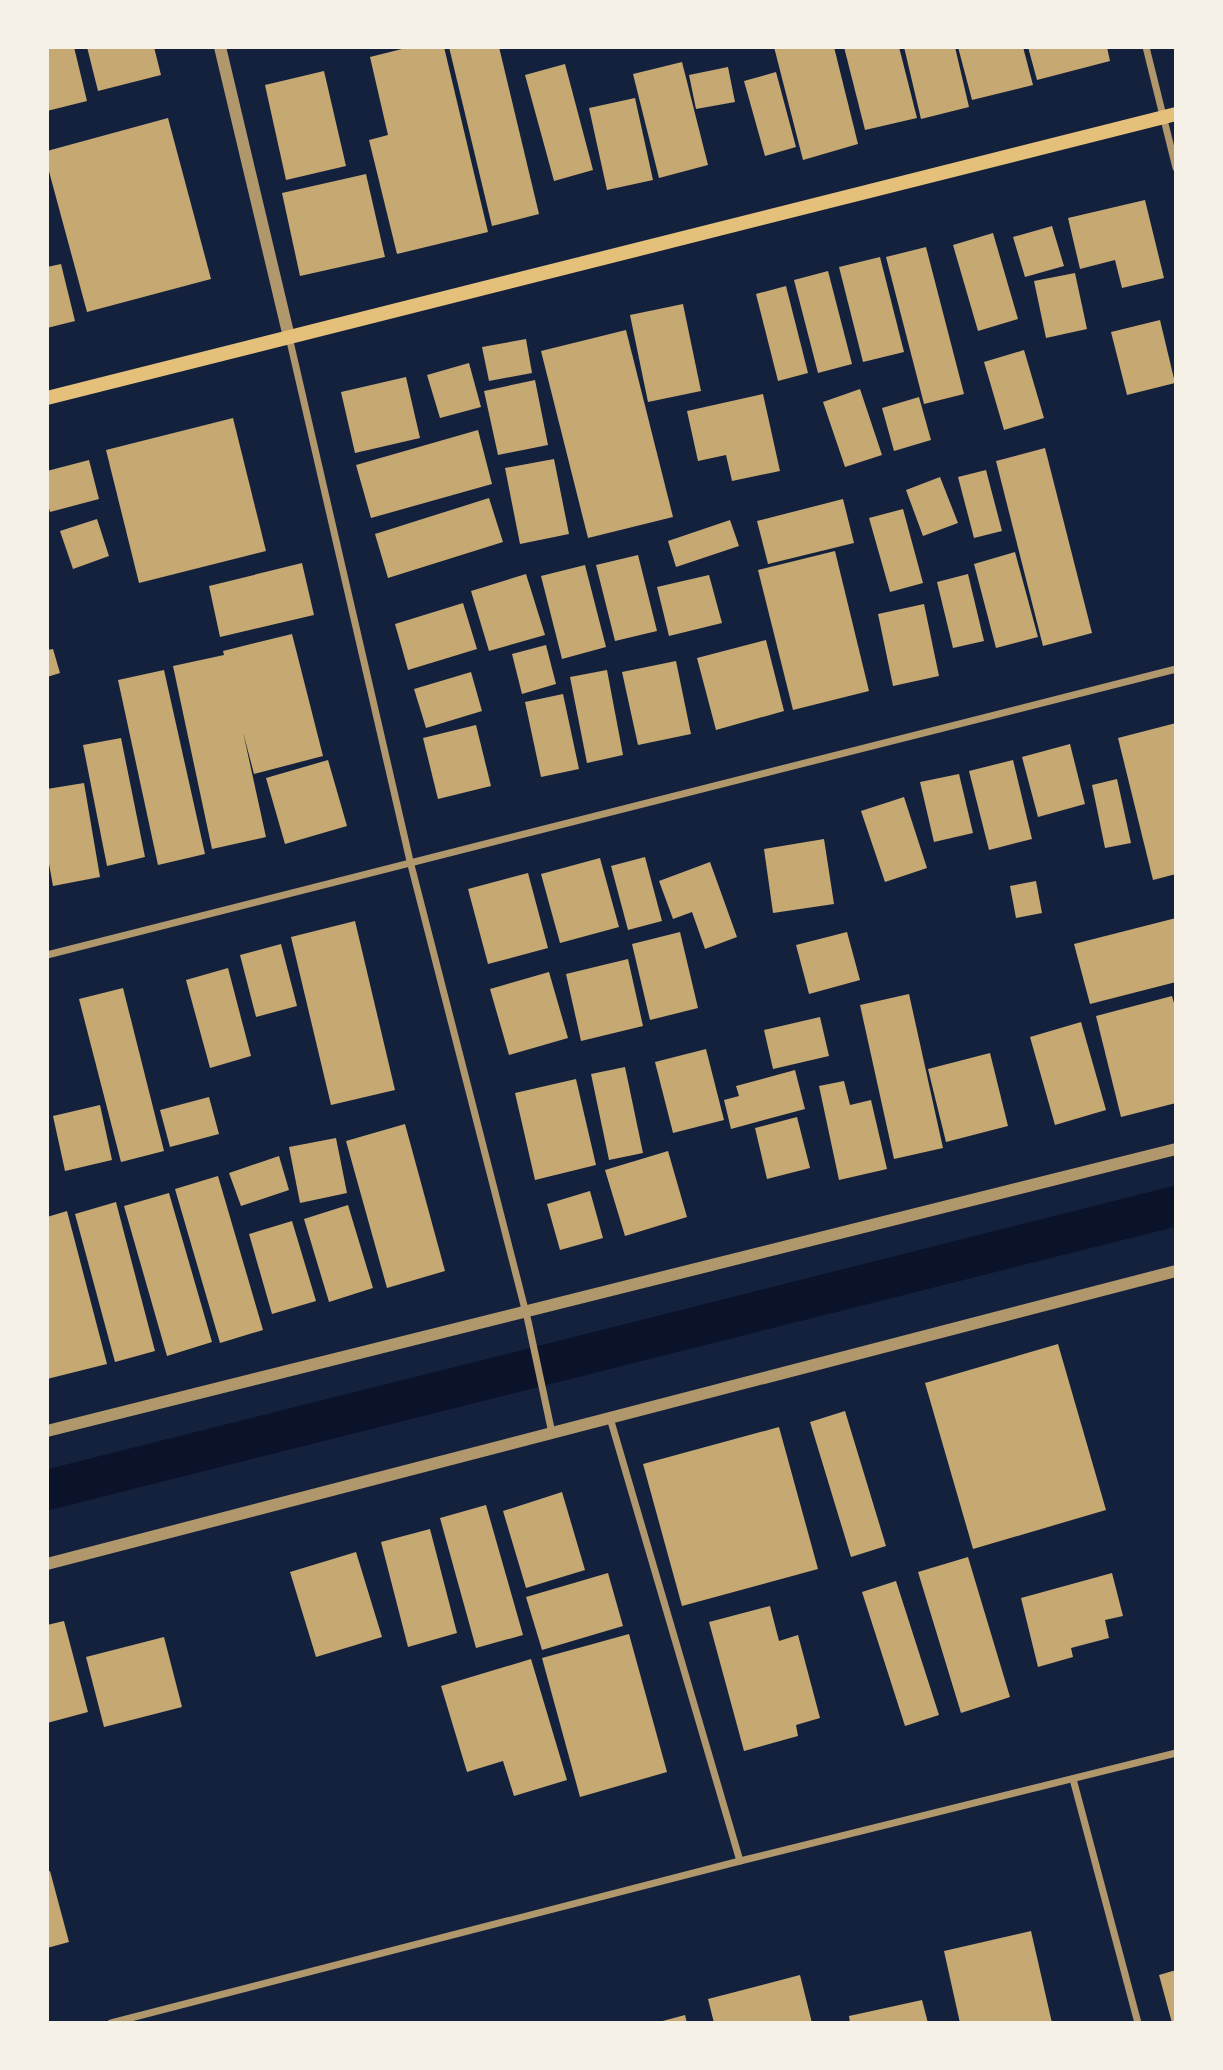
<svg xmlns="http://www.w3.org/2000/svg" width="1223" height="2070" font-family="'DM Sans',sans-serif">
  <rect width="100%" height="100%" fill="#14213d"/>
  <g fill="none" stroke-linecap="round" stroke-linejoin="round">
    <!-- canal -->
    <path stroke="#0b132b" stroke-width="40" d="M47,1490l1129,-284"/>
  </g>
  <!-- building -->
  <g fill="#c6a872">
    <path d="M47,47h27l13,54 -40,10z"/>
    <path d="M87,47h67l7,28 -63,16z"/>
    <path d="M410,47h34l44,185 -91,22 -28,-114 19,-5 -18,-78z"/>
    <path d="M449,47h50l40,167 -47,12z"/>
    <path d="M774,47h60l24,97 -55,16z"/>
    <path d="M844,47h55l18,71 -52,12z"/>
    <path d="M904,47h51l14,60 -48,12z"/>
    <path d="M958,47h65l10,38 -61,15z"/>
    <path d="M1028,47h79l3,14 -73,19z"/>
    <path d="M682,62l26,103 -49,13 -26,-104z"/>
    <path d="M565,64l28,106 -39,11 -29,-106z"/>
    <path d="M728,67l7,35 -39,7 -7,-34z"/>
    <path d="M324,71l22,95 -60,14 -21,-95z"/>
    <path d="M776,72l20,75 -31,9 -21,-75z"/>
    <path d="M635,98l18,82 -46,10 -18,-82z"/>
    <path d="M168,118l43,161 -124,33 -40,-148v-13z"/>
    <path d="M366,174l19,83 -85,19 -18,-83z"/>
    <path d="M1145,200l19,78 -42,10 -7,-28 -35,9 -12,-51z"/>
    <path d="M1052,226l12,40 -39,11 -12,-40z"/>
    <path d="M993,233l25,86 -40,12 -25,-86z"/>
    <path d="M926,247l38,147 -40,10 -38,-147z"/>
    <path d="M880,257l24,95 -41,10 -24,-95z"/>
    <path d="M61,264l14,57 -28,7v-61z"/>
    <path d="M828,271l24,93 -34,9 -24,-93z"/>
    <path d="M1075,273l12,56 -41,9 -12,-57z"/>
    <path d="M786,286l22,87 -30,8 -22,-87z"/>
    <path d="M683,304l18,87 -53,11 -18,-87z"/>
    <path d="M1160,320l15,63 -48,12 -16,-63z"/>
    <path d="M626,330l47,187 -85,21 -47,-187z"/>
    <path d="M526,339l6,34 -43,8 -7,-34z"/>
    <path d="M1024,350l20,68 -40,12 -20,-68z"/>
    <path d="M469,363l12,44 -41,11 -13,-43z"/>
    <path d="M406,377l14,61 -65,15 -14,-61z"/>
    <path d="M535,380l13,65 -50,10 -14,-64z"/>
    <path d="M860,389l22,66 -37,12 -22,-65z"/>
    <path d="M763,394l17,77 -48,10 -6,-26 -28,6 -11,-50z"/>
    <path d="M919,397l12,43 -37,11 -12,-43z"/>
    <path d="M233,418l33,133 -127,32 -33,-133z"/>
    <path d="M478,430l14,54 -121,34 -15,-53z"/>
    <path d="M1045,448l47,185 -49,13 -47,-185z"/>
    <path d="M554,459l15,75 -49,10 -15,-76z"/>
    <path d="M89,460l10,39 -49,13 -3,-11v-30z"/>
    <path d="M986,470l16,61 -28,7 -16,-61z"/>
    <path d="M940,477l18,46 -35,13 -17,-46z"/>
    <path d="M489,498l14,44 -115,36 -13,-44z"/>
    <path d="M843,499l11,44 -86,21 -11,-43z"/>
    <path d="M903,509l20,74 -33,9 -21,-74z"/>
    <path d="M97,519l12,37 -36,13 -13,-38z"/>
    <path d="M730,520l9,26 -63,21 -8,-26z"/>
    <path d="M835,551l34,140 -76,19 -35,-140z"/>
    <path d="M1015,552l23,85 -42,11 -22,-84z"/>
    <path d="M638,555l19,76 -42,10 -19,-76z"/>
    <path d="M302,563l12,52 -94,22 -11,-51z"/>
    <path d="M585,565l21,82 -44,12 -21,-83z"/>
    <path d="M526,574l19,61 -56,16 -18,-60z"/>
    <path d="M968,574l16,67 -31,7 -16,-66z"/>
    <path d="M709,575l13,48 -53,13 -12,-49z"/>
    <path d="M463,603l14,46 -69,21 -13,-46z"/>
    <path d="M924,604l15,72 -46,10 -15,-72z"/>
    <path d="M292,634l31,122 -69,18 -11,-42 23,105 -54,12 -39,-183 51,-11 -1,-4z"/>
    <path d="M766,640l18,71 -68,19 -19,-72z"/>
    <path d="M546,645l10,39 -34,10 -10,-40z"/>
    <path d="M53,649l7,24 -13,4v-27z"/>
    <path d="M676,661l15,73 -53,11 -16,-73z"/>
    <path d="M164,670l41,184 -47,11 -40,-185z"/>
    <path d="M607,670l16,85 -36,8 -17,-86z"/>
    <path d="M471,672l11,39 -56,17 -12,-39z"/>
    <path d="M563,694l16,75 -38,8 -16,-75z"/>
    <path d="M1176,723v151l-23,6 -35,-142z"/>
    <path d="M476,725l15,61 -53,13 -15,-61z"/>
    <path d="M121,738l24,119 -38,9 -24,-121z"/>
    <path d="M1070,744l15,60 -47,13 -16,-60z"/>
    <path d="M328,760l19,66 -62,18 -19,-66z"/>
    <path d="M1013,760l19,79 -43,11 -20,-79z"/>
    <path d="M959,774l14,59 -39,9 -14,-60z"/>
    <path d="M1117,779l14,64 -26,5 -13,-63z"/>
    <path d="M84,783l16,94 -47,9 -6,-33v-64z"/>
    <path d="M904,797l23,71 -42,14 -24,-71z"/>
    <path d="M824,839l10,65 -61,9 -9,-64z"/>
    <path d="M645,857l17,64 -34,9 -17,-64z"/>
    <path d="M600,858l19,69 -59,16 -19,-69z"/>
    <path d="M710,862l27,75 -32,12 -13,-37 -19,7 -14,-38z"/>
    <path d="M528,873l20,75 -60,16 -20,-75z"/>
    <path d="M1036,881l6,32 -26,5 -6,-32z"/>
    <path d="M1176,918v64l-86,22 -16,-60z"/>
    <path d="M355,921l40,169 -64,15 -40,-168z"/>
    <path d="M680,932l18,76 -48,12 -18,-76z"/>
    <path d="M847,932l13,48 -51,14 -13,-49z"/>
    <path d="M281,944l16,62 -41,11 -16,-62z"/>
    <path d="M628,959l15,67 -62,15 -15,-67z"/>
    <path d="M228,968l23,88 -41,12 -24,-88z"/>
    <path d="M549,972l19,66 -59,17 -19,-66z"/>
    <path d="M123,988l41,163 -43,11 -42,-163z"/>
    <path d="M909,994l34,154 -49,11 -34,-154z"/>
    <path d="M1172,996l4,14v93l-55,14 -25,-101z"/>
    <path d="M820,1017l9,39 -56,13 -9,-39z"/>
    <path d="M1081,1022l25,88 -51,15 -25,-88z"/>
    <path d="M706,1049l18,71 -51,13 -18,-71z"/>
    <path d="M990,1053l18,73 -62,16 -18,-73z"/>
    <path d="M625,1067l18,86 -34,7 -18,-86z"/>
    <path d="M795,1070l10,39 -74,20 -7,-29 15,-4 -3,-10z"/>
    <path d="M576,1079l20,86 -61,15 -20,-87z"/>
    <path d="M844,1081l6,24 21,-5 16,69 -48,11 -20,-94z"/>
    <path d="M209,1097l10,37 -49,13 -10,-37z"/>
    <path d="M100,1105l12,55 -47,11 -12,-55z"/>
    <path d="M797,1117l13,51 -43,11 -12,-51z"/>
    <path d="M405,1124l40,147 -58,17 -41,-147z"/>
    <path d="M336,1138l11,55 -47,10 -11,-56z"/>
    <path d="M668,1151l19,66 -62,19 -20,-66z"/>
    <path d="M279,1156l10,34 -48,16 -12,-33z"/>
    <path d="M218,1176l45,154 -43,13 -45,-154z"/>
    <path d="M590,1191l13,47 -43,12 -13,-46z"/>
    <path d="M169,1193l43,149 -45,14 -43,-150z"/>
    <path d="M116,1202l39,149 -40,11 -40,-148z"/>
    <path d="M348,1205l25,83 -44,14 -25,-83z"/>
    <path d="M67,1211l40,153 -60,15v-162z"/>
    <path d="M292,1221l24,80 -44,13 -23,-80z"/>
    <path d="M1058,1344l48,166 -133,39 -48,-166z"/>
    <path d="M845,1411l41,135 -35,11 -41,-135z"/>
    <path d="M779,1427l39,142 -136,37 -39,-142z"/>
    <path d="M562,1492l23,78 -59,18 -23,-77z"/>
    <path d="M486,1505l37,130 -47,13 -36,-130z"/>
    <path d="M430,1529l27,104 -49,14 -27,-105z"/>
    <path d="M356,1552l26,85 -66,20 -26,-85z"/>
    <path d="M968,1557l42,140 -49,16 -43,-141z"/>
    <path d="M608,1573l15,53 -81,24 -16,-53z"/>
    <path d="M1112,1573l11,43 -18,4 4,18 -38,10 2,9 -35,10 -17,-69z"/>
    <path d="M896,1581l43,134 -34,11 -43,-134z"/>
    <path d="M770,1606l9,35 19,-6 22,83 -24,7 2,11 -54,15 -35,-129z"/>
    <path d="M64,1621l24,91 -41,11v-98z"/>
    <path d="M629,1634l38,138 -87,25 -38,-139z"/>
    <path d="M164,1637l18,70 -78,20 -18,-70z"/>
    <path d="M531,1659l36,121 -53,16 -11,-35 -36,11 -26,-86z"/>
    <path d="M50,1871l19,71 -22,6v-76z"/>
    <path d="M1031,1931l21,92h-92l-16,-72z"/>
    <path d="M1176,1970v53h-4l-13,-48z"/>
    <path d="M800,1975l12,48h-98l-6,-24z"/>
    <path d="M922,2000l6,23h-78l-1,-7z"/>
    <path d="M685,2015l2,8h-28v-1z"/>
  </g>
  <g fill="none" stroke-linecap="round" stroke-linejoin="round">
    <!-- minor -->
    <g stroke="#b1986c" stroke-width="7">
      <path d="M1146,47l30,121"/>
      <path d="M289,337l121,524 118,460 24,112"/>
      <path d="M47,955l1129,-286"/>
      <path d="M610,1418l130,443"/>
      <path d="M1073,1779l65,244"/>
      <path d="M111,2023l629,-162 436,-108"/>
    </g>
    <!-- tertiary -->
    <g stroke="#b1986c" stroke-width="12">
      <path d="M220,47l69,290"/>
      <path d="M47,1431l1129,-282"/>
      <path d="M47,1564l1129,-293"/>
    </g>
    <!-- secondary -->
    <path stroke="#e5c07b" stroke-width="14" d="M47,398l1129,-284"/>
  </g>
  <!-- border -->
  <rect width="1223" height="2070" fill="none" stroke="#f6f1e7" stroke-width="98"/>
</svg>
